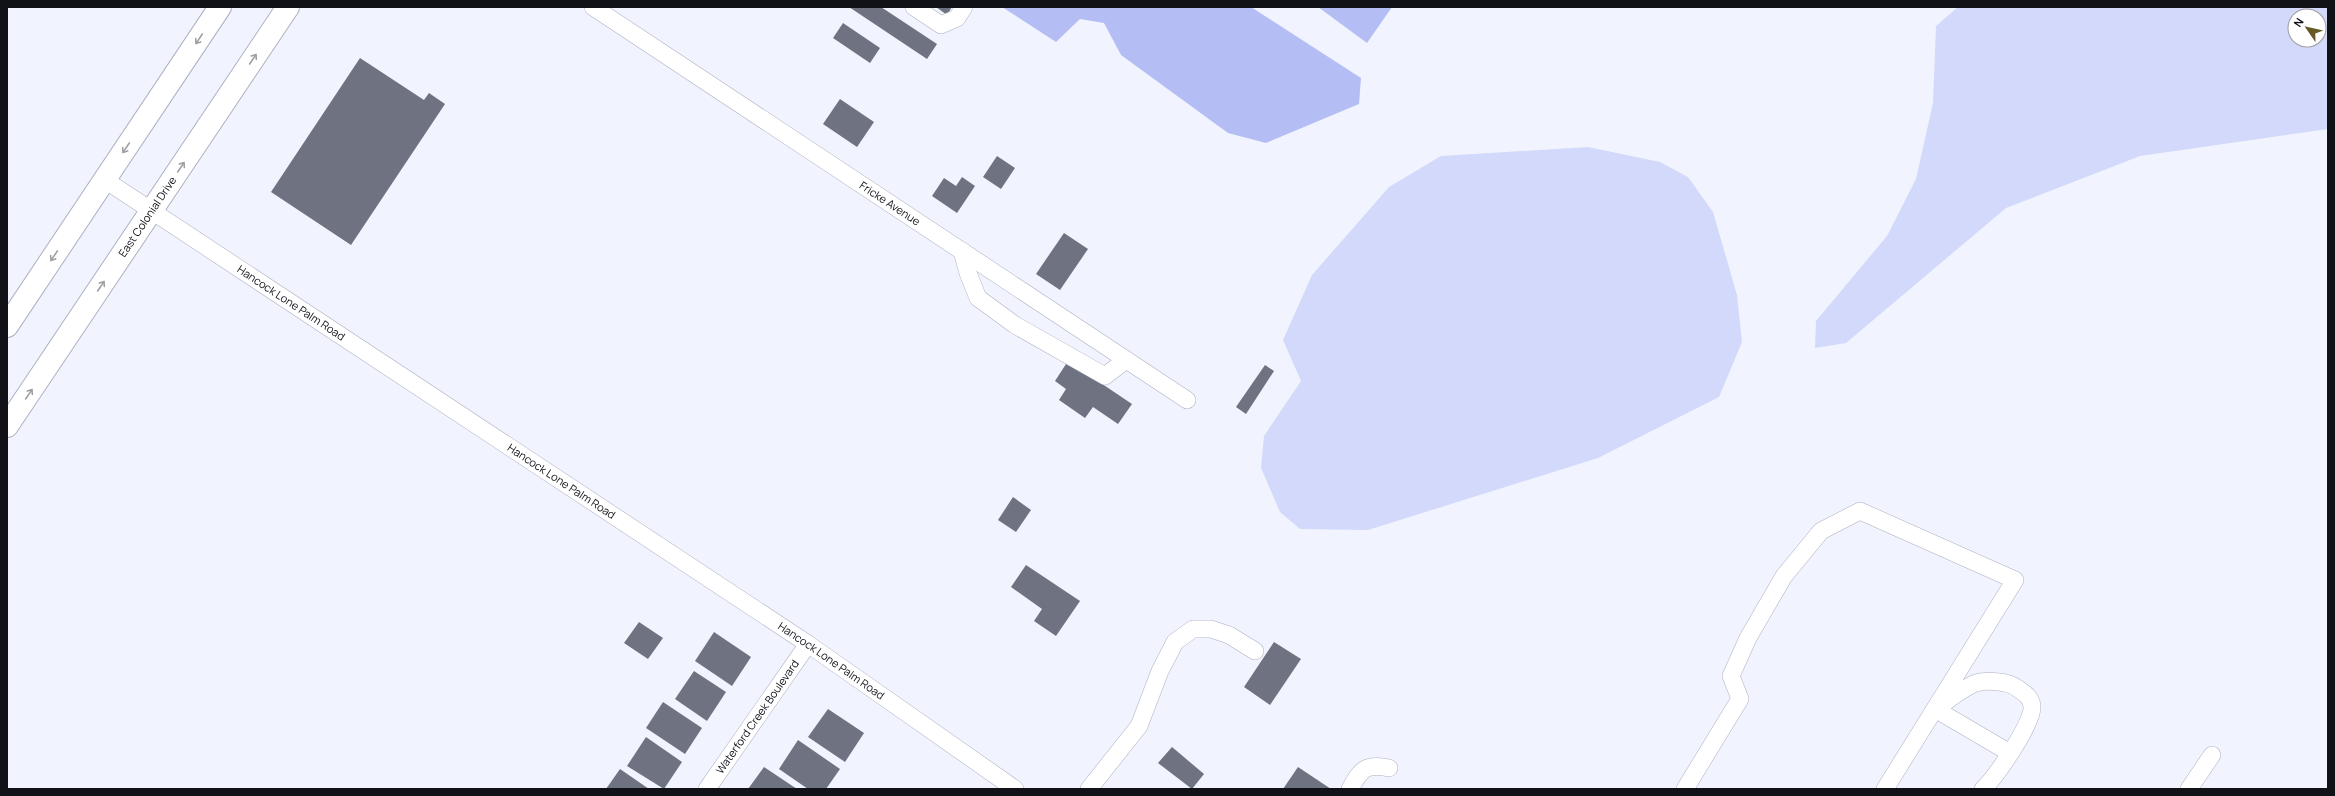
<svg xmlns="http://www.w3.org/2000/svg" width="2335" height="796" font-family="Manrope,sans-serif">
  <rect width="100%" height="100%" fill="#f1f4fe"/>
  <!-- green -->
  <g fill="#d2d9fb" fill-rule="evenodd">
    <path d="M1958,7h370v122l-188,27 -134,52 -160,135 -31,5 1,-27 71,-85 29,-57 17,-76 3,-77zM2295,16h24v24h-24z"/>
    <path d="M1588,147l72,15 28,15 25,35 24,83 5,47 -23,55 -121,61 -230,72 -68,-1 -20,-17 -19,-44 3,-32 37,-55 -18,-41 29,-65 77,-88 52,-31z"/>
  </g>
  <!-- water -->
  <g fill="#b4bef5">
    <path d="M1002,7h249l110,71 -2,26 -93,39 -38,-10 -107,-78 -17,-32 -24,-4 -24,23z"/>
    <path d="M1318,7h74l-25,36z"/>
  </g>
  <!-- building -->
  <g fill="#6f7281">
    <path d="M849,7h32l56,37 -10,15z"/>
    <path d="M936,7h16l-5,8z"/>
    <path d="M843,23l37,25 -10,15 -37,-25z"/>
    <path d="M360,58l64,42 5,-7 16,11 -94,141 -80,-53z"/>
    <path d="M840,99l34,23 -17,25 -34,-23z"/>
    <path d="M997,156l18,12 -14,21 -18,-12z"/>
    <path d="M962,177l13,9 -18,27 -25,-17 12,-18 12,8z"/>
    <path d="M1064,233l24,16 -28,41 -24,-16z"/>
    <path d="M1068,361l64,43 -14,20 -25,-17 -8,11 -26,-18 7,-11 -11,-8z"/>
    <path d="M1265,365l9,6 -28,43 -10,-7z"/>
    <path d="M1013,497l18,13 -15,22 -18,-12z"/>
    <path d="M1026,565l54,36 -24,35 -22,-15 8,-12 -31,-22z"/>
    <path d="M639,622l24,16 -15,21 -24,-16z"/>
    <path d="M714,632l37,25 -19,29 -37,-25z"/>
    <path d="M1274,642l27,17 -31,46 -26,-18z"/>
    <path d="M694,671l32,21 -19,29 -32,-22z"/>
    <path d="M663,702l39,26 -17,26 -39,-26z"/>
    <path d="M828,709l36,24 -19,29 -37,-25z"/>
    <path d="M646,737l36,25 -18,27 -37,-23z"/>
    <path d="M798,740l42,29 -14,20h-18l-29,-20z"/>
    <path d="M1172,747l32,27 -12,15 -34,-26z"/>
    <path d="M764,767l33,22h-49z"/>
    <path d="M1298,767l33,22h-48z"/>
    <path d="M620,769l29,20h-43z"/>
  </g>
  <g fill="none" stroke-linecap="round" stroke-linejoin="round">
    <defs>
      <g id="minor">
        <path id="s1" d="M593,7l594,393"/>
        <path d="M914,7l27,18 16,-7 7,-11"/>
        <path id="s2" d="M105,180l703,464 207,145"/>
        <path d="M962,251l6,22 10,25 37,27 90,51 21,-16"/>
        <path id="s3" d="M707,789l101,-145"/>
        <path d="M1089,789l50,-63 21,-55 15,-29 18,-13h18l18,6 26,16"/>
        <path d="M1350,789c11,-20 16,-26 39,-21"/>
        <path d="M1685,789l55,-90 -9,-23 17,-38 36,-62 37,-45 39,-20 155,69 -130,209"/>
        <path d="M1983,789c12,-11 51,-67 49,-83 -1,-9 -8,-13 -15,-18 -9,-7 -30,-8 -41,-5 -12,4 -30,19 -41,26l75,44"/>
        <path d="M2189,789l23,-34"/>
      </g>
      <g id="highway">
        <path d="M7,326l213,-319"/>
        <path id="s4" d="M7,426l281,-419"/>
      </g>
    </defs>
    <!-- minor casing -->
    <use href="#minor" stroke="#aeb1c1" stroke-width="18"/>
    <!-- highway casing -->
    <use href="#highway" stroke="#aeb1c1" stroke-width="24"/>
    <!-- minor -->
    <use href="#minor" stroke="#fff" stroke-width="17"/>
    <!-- highway -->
    <use href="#highway" stroke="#fff" stroke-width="22"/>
  </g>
  <!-- one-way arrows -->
  <defs><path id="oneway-shaft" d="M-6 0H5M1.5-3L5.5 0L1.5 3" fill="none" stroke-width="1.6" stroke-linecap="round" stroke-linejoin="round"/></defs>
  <g stroke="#a0a0a3">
    <use href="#oneway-shaft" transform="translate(199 39) rotate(124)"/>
    <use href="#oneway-shaft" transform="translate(253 59) rotate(-56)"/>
    <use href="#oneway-shaft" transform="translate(126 148) rotate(124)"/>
    <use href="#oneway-shaft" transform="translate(181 167) rotate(-56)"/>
    <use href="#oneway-shaft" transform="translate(54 256) rotate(124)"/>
    <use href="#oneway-shaft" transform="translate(101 286) rotate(-56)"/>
    <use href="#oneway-shaft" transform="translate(29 394) rotate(-56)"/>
  </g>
  <g text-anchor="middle" stroke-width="3" stroke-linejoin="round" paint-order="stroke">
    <!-- street labels -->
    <g font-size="11" fill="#111218" stroke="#fff">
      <text dy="4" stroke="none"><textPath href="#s1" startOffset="356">Fricke Avenue</textPath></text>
      <text dy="4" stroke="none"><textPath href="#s4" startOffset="252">East Colonial Drive</textPath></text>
      <text dy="4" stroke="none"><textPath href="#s2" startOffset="223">Hancock Lone Palm Road</textPath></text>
      <text dy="4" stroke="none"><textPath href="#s2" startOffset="547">Hancock Lone Palm Road</textPath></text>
      <text dy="4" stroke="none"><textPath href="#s2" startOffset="871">Hancock Lone Palm Road</textPath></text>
      <text dy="4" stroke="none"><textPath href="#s3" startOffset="88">Waterford Creek Boulevard</textPath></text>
    </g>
  </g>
  <!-- border -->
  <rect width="2335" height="796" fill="none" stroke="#111218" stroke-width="16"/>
  <!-- north arrow -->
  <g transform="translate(2307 28) rotate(304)"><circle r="19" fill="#ffffff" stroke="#a0a0a3"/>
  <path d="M0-3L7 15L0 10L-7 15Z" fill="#655926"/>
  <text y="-6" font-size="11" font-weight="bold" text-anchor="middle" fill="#111218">N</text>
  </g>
</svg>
